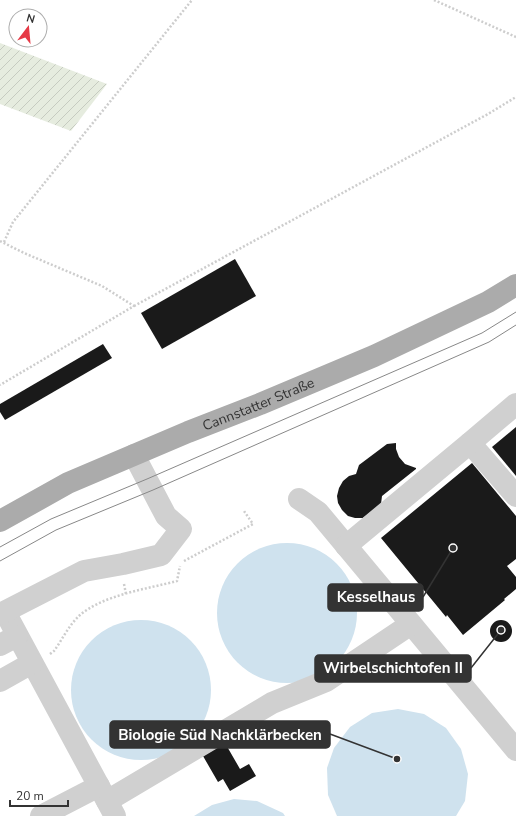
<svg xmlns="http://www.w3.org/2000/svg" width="516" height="816" font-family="'Nunito Sans',sans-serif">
  <defs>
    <pattern id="garden-furrows" width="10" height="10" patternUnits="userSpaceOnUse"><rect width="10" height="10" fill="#e6ecdf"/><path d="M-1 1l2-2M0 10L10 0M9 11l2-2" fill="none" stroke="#c6cbc0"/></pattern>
  </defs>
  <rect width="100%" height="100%" fill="#fff"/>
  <!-- garden -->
  <path fill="url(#garden-furrows)" d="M0,43l107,41 -36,47 -71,-27z"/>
  <!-- water -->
  <g fill="#cfe2ee">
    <circle cx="287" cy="613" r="70"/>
    <circle cx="141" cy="690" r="70"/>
    <path d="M398,709l26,5 22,14 15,21 7,25 -3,27 -9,15h-119l-9,-21 -1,-27 7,-20 16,-21 22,-14z"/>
    <path d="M234,799l23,2 26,12 2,3h-91l18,-11z"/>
  </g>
  <!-- building -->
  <g fill="#1a1a1a">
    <path d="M235,259l21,37 -94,53 -21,-36z"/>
    <path d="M103,344l9,14 -107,62 -5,-8v-8z"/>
    <path d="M516,427v49l-24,-29z"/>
    <path d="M396,443v6l3,8 6,7 11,4v1l-34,27 -1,8 -18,14h-8l-7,-2 -6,-6 -4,-7 -1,-7 2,-8 4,-7 6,-5 7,-2 3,-9 28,-21z"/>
    <path d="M472,463l44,53v43l-9,7 9,11v12l-12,10 1,1 -42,35 -16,-20 -1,2 -65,-79z"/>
    <circle cx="501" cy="631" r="11"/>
    <path d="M225,743l15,26 9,-5 7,12 -26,15 -7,-12 -5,3 -15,-26z"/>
  </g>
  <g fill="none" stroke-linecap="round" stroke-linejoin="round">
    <!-- path -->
    <g stroke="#cdcdcd" stroke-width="2.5" stroke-dasharray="2 2" stroke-linecap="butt">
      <path d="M434,0l82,37"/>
      <path d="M0,241l24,12 78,33 32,20 -134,79"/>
      <path d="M4,242l9,-20 179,-222"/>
      <path d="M134,306l354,-192 28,-17"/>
      <path d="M184,561l69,-37 -9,-13"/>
      <path d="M124,584l2,10"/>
      <path d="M50,654l4,-3c8,-11 15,-26 25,-35 23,-21 68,-27 98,-35l3,-15"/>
    </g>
    <!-- minor -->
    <g stroke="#d0d0d0" stroke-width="22">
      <path d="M470,443l46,53"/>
      <path d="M299,499l19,13 198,238"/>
      <path d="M346,546l124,-103 46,-39"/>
      <path d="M5,612l110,204"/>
      <path d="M0,614l84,-43 39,-7 38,-9 20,-26 -15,-13 -32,-61"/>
      <path d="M0,645l17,-9"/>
      <path d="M0,681l32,-18"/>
      <path d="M107,801l165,-98 54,-22 85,-57"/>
      <path d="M41,816l58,-30"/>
    </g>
    <!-- major -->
    <path stroke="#ababab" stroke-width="22" id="s1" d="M0,521l68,-38 120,-51 72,-28 114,-48 114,-54 28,-17"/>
    <!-- tram -->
    <g stroke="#888" stroke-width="1">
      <path d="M0,547l51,-28 96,-40 335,-146 34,-21"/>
      <path d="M0,561l56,-31 97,-40 336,-148 27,-17"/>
    </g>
  </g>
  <g text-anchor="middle" stroke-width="4" stroke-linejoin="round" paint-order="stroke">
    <!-- street labels -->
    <g font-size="14" fill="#333" stroke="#fff">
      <text dy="5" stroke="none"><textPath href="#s1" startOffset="284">Cannstatter Straße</textPath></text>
    </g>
  </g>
  <!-- callouts -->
  <path fill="none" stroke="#333" stroke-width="1.5" d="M453 548L423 597M501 630L471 668M397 759L330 734"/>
  <g fill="#333" stroke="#fff" stroke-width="1.5">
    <circle cx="453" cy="548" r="4"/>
    <circle cx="501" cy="630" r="4"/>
    <circle cx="397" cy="759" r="4"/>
  </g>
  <g fill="#333" stroke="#333" stroke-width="1.5">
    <rect x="328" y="584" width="95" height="27" rx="4"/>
    <rect x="315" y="655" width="156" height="27" rx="4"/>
    <rect x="110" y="721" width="220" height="27" rx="4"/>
  </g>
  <g font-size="15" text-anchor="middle" font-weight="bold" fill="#fff">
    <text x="376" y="602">Kesselhaus</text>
    <text x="393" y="673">Wirbelschichtofen II</text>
    <text x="220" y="740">Biologie Süd Nachklärbecken</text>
  </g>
  <!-- north arrow -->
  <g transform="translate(28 28) rotate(16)"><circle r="19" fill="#ffffff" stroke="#adadad"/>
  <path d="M0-3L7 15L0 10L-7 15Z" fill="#e63946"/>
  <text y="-6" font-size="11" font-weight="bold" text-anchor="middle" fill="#333333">N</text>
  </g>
  <!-- scale -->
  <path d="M10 800v6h58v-6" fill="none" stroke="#333333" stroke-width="2"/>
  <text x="16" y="800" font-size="12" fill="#333333" stroke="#ffffff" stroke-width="3" paint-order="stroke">20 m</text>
</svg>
